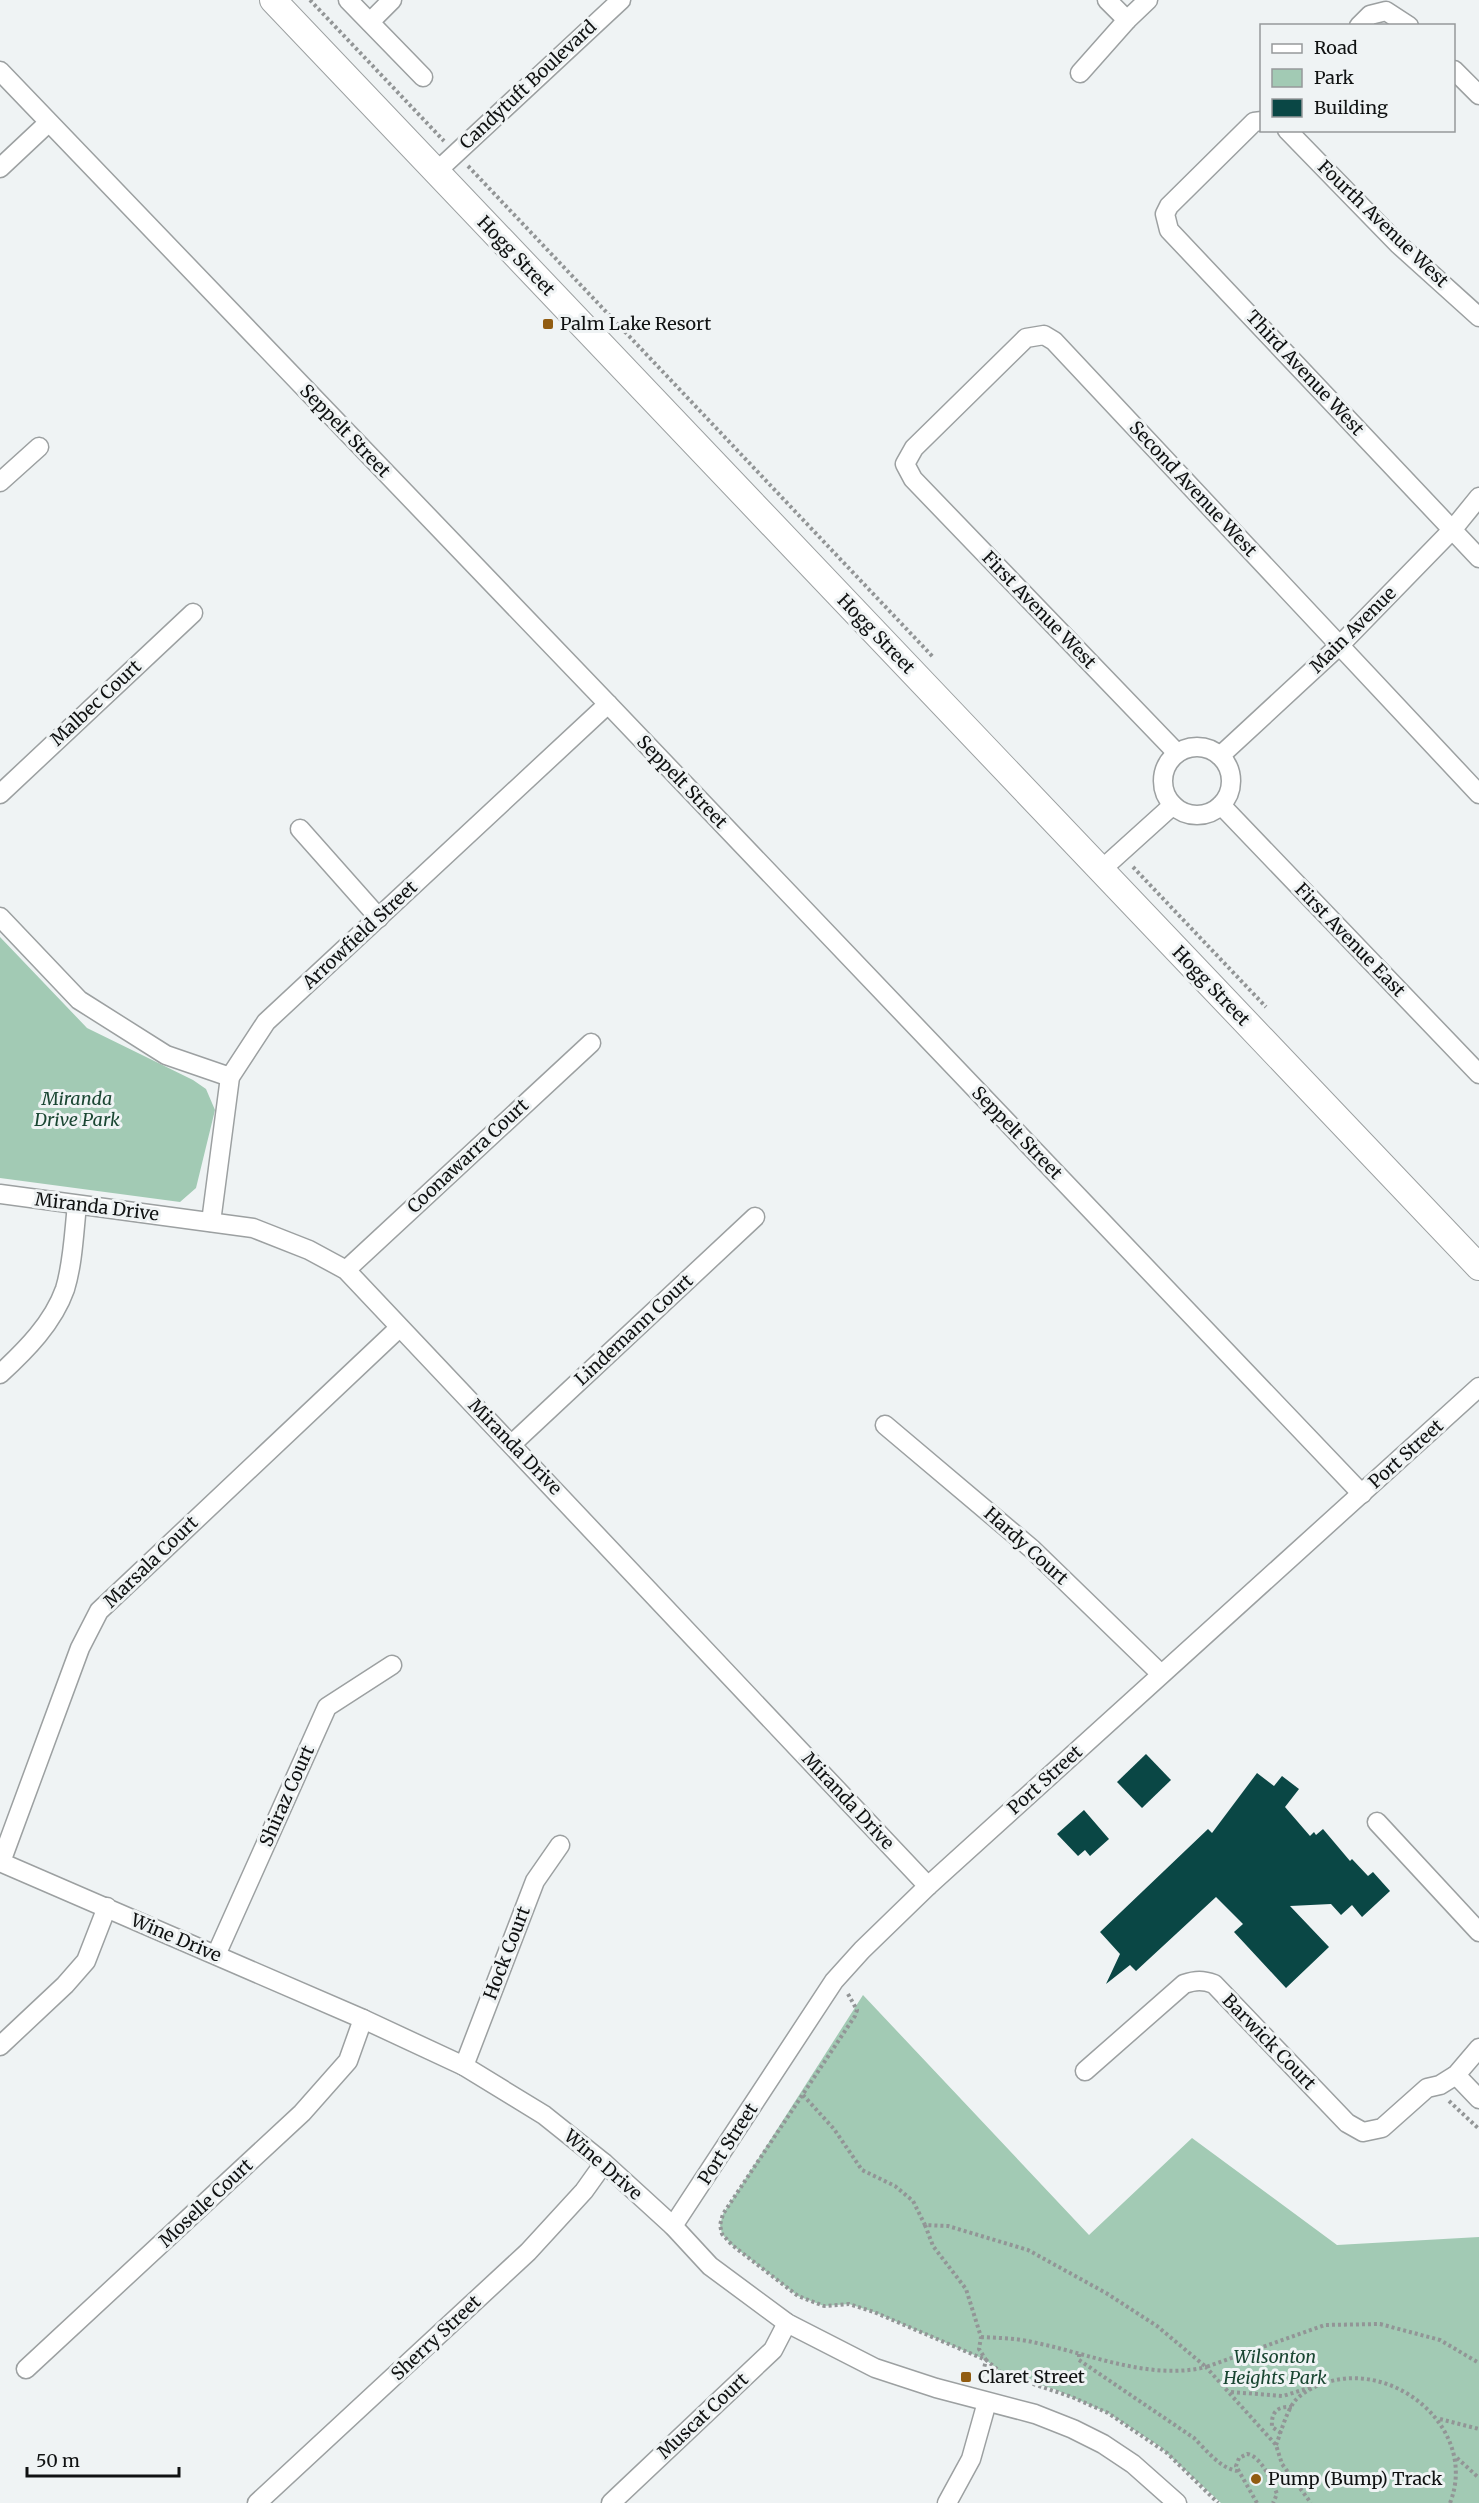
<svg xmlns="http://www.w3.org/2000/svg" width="1479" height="2503" font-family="Merriweather,serif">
  <rect width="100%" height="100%" fill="#eff3f4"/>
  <!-- green -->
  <g fill="#a2cab4">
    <path d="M0,937l87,91 106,52 13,9 9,21 -19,78 -16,14 -180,-24z"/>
    <path d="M863,1995l226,240 103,-97 145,107 142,-8v266h-258l-62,-57 -51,-33 -54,-24 -51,-15 -17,-14 -112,-48 -25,-8 -25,2 -26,-10 -66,-51 -10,-11 -2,-9 3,-11z"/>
  </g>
  <!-- building -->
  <g fill="#0a4745">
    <path d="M1146,1754l25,26 -29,28 -25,-26z"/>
    <path d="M1257,1773l17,13 8,-10 17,13 -14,18 25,29 4,-4 2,3 7,-6 27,32 2,-2 16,17 5,-4 17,19 -28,26 -10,-12 -11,10 -10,-11 -41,2 39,41 -43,41 -52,-56 9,-8 -27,-27 -80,74 -6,-6 -24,19 14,-30 -20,-22 108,-103 4,4z"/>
    <path d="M1084,1810l25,29 -19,17 -5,-6 -7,6 -21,-22z"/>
  </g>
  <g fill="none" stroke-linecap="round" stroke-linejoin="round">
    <defs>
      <g id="street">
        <path d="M348,0l75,77"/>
        <path d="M1107,0l20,20"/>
        <path d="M370,22l22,-22"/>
        <path d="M1359,26l11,-11 16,-4 23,15"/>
        <path d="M1454,70l25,25"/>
        <path d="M0,71l608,633 754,790"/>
        <path d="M1080,73l47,-53 21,-20"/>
        <path d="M1262,121l-8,1 -85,84 -4,8 4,16 310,328"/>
        <path d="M1287,130l111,114 81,73"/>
        <path d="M0,168l48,-45"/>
        <path d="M436,172l185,-172"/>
        <path d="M0,482l39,-35"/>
        <circle cx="1197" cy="781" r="34"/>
        <path d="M1177,753l-264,-274 -8,-15 9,-16 112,-110 18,-3 10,6 425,453"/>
        <path d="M1220,756l120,-111 113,-116 26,-32"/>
        <path d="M0,794l193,-181"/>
        <path d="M1221,805l258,269"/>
        <path d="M300,829l79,89"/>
        <path d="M1101,870l72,-65"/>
        <path d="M0,917l79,83 87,55 64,22"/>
        <path d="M0,1194l253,34 56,22 37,20 582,616"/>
        <path d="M211,1222l19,-145 36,-55 342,-318"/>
        <path d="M346,1270l245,-227"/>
        <path d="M0,1374c26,-24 53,-51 65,-85 8,-26 9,-57 12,-84"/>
        <path d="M885,1425l147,124 129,125"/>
        <path d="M512,1444l243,-227"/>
        <path d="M1377,1822l102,110"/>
        <path d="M0,1862l363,157 101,47 80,49 60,48 69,63 37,40 77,57 88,45 61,20 99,26 38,15 30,15 30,20 44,39"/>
        <path d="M1,1862l79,-214 19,-37 300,-283"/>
        <path d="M216,1955l111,-248 65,-42"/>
        <path d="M0,2046l65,-61 21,-24 21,-54"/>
        <path d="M464,2066l71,-185 25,-36"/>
        <path d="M1085,2071l99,-87c12,-4 19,-4 30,0l133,139 16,9 19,-4 45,-40 13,-3 16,-10 23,-27"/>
        <path d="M1456,2075l23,24"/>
        <path d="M673,2226l161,-245 28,-31 66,-64 551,-499"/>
        <path d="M26,2369l276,-256 46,-52 15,-42"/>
        <path d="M257,2503l271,-251 56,-61 20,-28"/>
        <path d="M611,2503l162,-153 14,-27"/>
        <path d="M947,2503l24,-44 16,-57"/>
      </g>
      <path id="secondary" d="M273,0l1206,1267"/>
    </defs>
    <!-- street casing -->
    <use href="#street" stroke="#9ca0a1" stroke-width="21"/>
    <!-- secondary casing -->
    <use href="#secondary" stroke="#9ca0a1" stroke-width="28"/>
    <!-- path -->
    <g stroke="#929596" stroke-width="4" stroke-dasharray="3 3" stroke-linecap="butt">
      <path d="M310,0l134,141"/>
      <path d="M468,166l465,491"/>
      <path d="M1133,867l133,140"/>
      <path d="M848,1994l9,16 -2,6 -132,198 -3,11 2,9 10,11 66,51 26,10 25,-2 25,8 112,48 17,14 69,23 36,16 59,40 51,50"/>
      <path d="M803,2095l31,34 28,41 33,16 18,15 12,24 23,1 80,24 78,43 51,33 49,41 119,-42 55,-1 60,16 39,23"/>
      <path d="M1449,2101l30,28"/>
      <path d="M925,2225l8,21 33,43 15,48 -2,12 7,11 -5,21"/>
      <path d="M981,2337c17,1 35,1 51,5 56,11 117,39 174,25l70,78 6,19 29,39"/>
      <path d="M1079,2354v6l115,78c12,12 26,30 43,33"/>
      <path d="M1231,2392l52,4 29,-9"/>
      <path d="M1440,2419l39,10"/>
      <path d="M1281,2433l-9,-6c-1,-15 5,-21 20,-20"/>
      <path d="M1276,2445c5,-13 10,-32 18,-43 7,-9 21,-16 31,-19 69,-24 154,46 125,120"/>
      <path d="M1457,2458l22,20"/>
      <path d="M1257,2503l-21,-37 3,-8 8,-4c14,2 25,27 30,40l-4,9"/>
    </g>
    <!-- street -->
    <use href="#street" stroke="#fff" stroke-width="18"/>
    <!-- secondary -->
    <use href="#secondary" stroke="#fff" stroke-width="26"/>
  </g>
  <!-- markers -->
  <g fill="#915c11" stroke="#eff3f4" stroke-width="2">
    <rect x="542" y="318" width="12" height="12" rx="3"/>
    <rect x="960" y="2371" width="12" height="12" rx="3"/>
    <circle cx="1256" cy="2479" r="6"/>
  </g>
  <g text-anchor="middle" stroke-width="6" stroke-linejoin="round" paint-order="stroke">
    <!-- street labels -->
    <g font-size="18" fill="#101212" stroke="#eff3f4">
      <text transform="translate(528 85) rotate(-43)" y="6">Candytuft Boulevard</text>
      <text transform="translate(1383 224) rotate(44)" y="6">Fourth Avenue West</text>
      <text transform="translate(516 256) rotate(46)" y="6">Hogg Street</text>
      <text transform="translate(1305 373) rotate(47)" y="6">Third Avenue West</text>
      <text transform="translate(345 431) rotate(46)" y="6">Seppelt Street</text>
      <text transform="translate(1193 489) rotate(47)" y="6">Second Avenue West</text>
      <text transform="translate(1039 610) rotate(46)" y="6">First Avenue West</text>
      <text transform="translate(1353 630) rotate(-45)" y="6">Main Avenue</text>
      <text transform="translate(876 634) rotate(46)" y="6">Hogg Street</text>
      <text transform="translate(96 703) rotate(-43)" y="6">Malbec Court</text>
      <text transform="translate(682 782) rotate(46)" y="6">Seppelt Street</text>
      <text transform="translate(360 935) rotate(-43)" y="6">Arrowfield Street</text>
      <text transform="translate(1350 940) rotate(46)" y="6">First Avenue East</text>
      <text transform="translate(1211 986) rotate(46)" y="6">Hogg Street</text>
      <text transform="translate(1017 1133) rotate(46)" y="6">Seppelt Street</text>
      <text transform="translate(468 1156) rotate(-43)" y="6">Coonawarra Court</text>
      <text transform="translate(97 1207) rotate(7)" y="6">Miranda Drive</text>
      <text transform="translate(634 1330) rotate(-43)" y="6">Lindemann Court</text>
      <text transform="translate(515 1447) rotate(46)" y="6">Miranda Drive</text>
      <text transform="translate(1406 1454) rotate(-42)" y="6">Port Street</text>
      <text transform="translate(1026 1546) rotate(42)" y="6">Hardy Court</text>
      <text transform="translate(151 1562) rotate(-44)" y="6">Marsala Court</text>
      <text transform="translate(1045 1780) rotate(-42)" y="6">Port Street</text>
      <text transform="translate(287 1796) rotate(-66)" y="6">Shiraz Court</text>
      <text transform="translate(848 1801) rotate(47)" y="6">Miranda Drive</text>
      <text transform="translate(176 1938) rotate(23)" y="6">Wine Drive</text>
      <text transform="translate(507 1953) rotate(-69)" y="6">Hock Court</text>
      <text transform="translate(1269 2042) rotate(46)" y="6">Barwick Court</text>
      <text transform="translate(728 2144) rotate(-57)" y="6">Port Street</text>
      <text transform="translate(603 2165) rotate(41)" y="6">Wine Drive</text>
      <text transform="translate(206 2203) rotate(-43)" y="6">Moselle Court</text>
      <text transform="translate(436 2338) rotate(-43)" y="6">Sherry Street</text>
      <text transform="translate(703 2416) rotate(-43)" y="6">Muscat Court</text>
    </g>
    <!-- poi labels -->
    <g font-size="18" fill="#101212" stroke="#eff3f4" text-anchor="start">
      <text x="560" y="330">Palm Lake Resort</text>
      <text x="978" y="2383">Claret Street</text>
      <text x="1268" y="2485">Pump (Bump) Track</text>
    </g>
    <!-- park labels -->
    <g font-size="18" font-style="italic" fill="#1a4632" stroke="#eff3f4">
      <text x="77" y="1105">Miranda<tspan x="77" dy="21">Drive Park</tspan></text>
      <text x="1275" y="2363">Wilsonton<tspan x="1275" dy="21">Heights Park</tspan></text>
    </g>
  </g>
  <!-- legend -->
  <rect x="1260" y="24" width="195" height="108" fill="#eff3f4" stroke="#96999a" stroke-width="1.5"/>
  <rect x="1272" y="44" width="30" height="9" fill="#ffffff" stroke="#96999a" stroke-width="1.5"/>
  <text x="1314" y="54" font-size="18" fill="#101212">Road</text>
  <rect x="1272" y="69" width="30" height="18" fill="#a2cab4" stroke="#96999a" stroke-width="1.5"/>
  <text x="1314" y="84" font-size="18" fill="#101212">Park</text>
  <rect x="1272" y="99" width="30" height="18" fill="#0a4745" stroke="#96999a" stroke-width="1.5"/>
  <text x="1314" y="114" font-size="18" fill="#101212">Building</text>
  <!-- scale -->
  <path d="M27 2467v9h152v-9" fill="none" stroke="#101212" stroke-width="3"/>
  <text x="36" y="2467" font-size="18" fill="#101212" stroke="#eff3f4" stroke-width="4.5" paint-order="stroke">50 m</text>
</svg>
